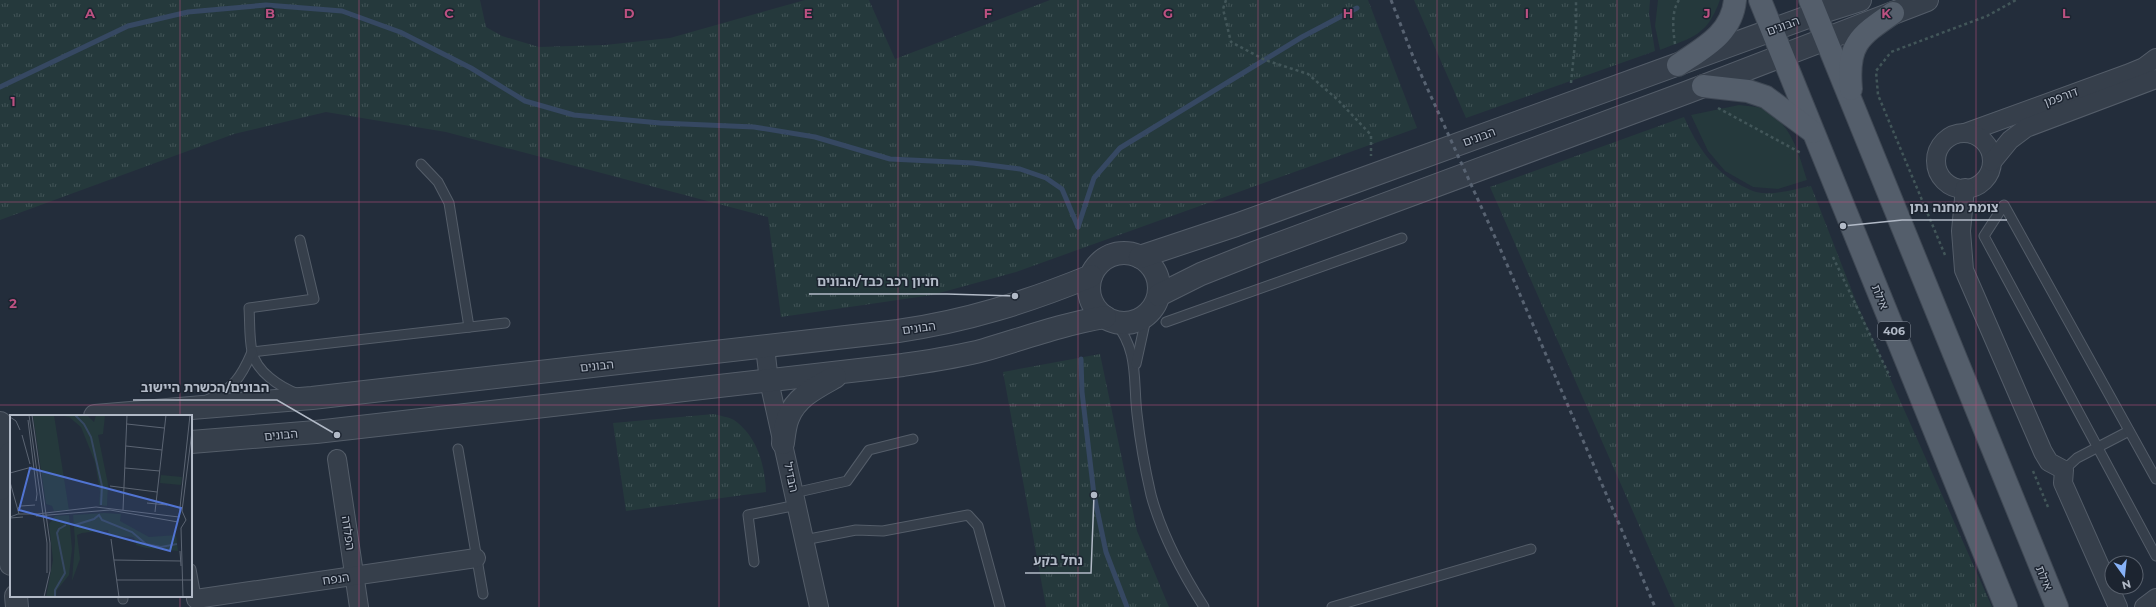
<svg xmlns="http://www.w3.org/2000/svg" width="2156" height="607" font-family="Montserrat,'Noto Sans Hebrew',sans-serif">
  <defs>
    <pattern id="grass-tufts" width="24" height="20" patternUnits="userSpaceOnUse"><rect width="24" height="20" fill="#25393c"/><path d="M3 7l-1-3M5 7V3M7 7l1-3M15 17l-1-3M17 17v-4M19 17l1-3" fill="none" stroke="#425457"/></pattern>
  </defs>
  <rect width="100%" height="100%" fill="#232d3b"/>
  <!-- grass -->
  <g fill="url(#grass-tufts)">
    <path d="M0,0h480l6,27 16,9 37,11 66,-2 65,-7 135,-38h64l26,59 155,-59h318l49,128 -401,144 -84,23 -151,22 -13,-100 -322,-85 -120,-20 -92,22 -234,86z"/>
    <path d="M1414,0h236l-1,14 6,37 -189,67z"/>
    <path d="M1684,117c13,29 29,54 58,69 5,2 10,5 14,6 18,4 38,-3 55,-6l46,118 135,303h-317l-185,-420z"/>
    <path d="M1100,354l37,177 32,76h-123l-43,-235z"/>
    <path d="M714,414c6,2 15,3 20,6 24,17 31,46 32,72l-140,19 -13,-88z"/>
  </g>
  <!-- green -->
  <g fill="#25393c">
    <path d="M1658,0h62c-13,36 -27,37 -60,50l-5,-24z"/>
    <path d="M1739,105c7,1 18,1 24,4 29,15 35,43 44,71l-29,9 -25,-2 -28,-16 -17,-20 -17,-36z"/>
  </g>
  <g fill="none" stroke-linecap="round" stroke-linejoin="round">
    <!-- stream -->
    <g stroke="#364862" stroke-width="5">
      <path d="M0,87l128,-61 60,-14 78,-7 76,6 58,21 71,36 54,33 49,14 86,8 94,4 61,10 75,22 83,4 47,6 26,9 16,11 16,38"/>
      <path d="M1078,227l16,-49 26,-30 182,-111 55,-29"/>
      <path d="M1081,359l1,33 12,103 12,57 21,55"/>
    </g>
    <defs>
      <g id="service">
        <path d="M421,164l17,18 11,21 20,124"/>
        <path d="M1115,322c24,29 18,58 22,92 3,27 8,55 14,81 10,37 32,79 53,112"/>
        <path d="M1166,322l236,-84"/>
        <path d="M252,352l253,-29"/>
        <path d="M1136,364l11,-50"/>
        <path d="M298,394c-18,-7 -42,-22 -46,-43 -3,-14 -2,-29 -3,-43l65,-9 -14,-59"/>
        <path d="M207,400c26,-11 34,-22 45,-48"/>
        <path d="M458,449l25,145"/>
        <path d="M2064,470l13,-12 52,-27"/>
        <path d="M2156,479l-152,-274 -20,31 172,320"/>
        <path d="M794,493l53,-12 22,-31 44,-11"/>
        <path d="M804,540l52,-10 27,1 85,-16 10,11 22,81"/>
        <path d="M754,562l-6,-47 49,-10"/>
        <path d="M191,569l6,33"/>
        <path d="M123,596v3"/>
        <path d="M1332,607l199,-58"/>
      </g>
      <g id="minor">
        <path d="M1965,133l162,-59 17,-7 12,-9"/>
        <circle cx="1964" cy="161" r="28"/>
        <path d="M1992,162l18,-22 16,-12 130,-49"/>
        <path d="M1965,188l-4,43 3,39 79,182 6,10 15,8 -1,13 55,124"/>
        <path d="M765,347l4,34 50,226"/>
        <path d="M337,459l22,148"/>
        <path d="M196,599l280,-41"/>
        <path d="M2144,607l12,-9"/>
      </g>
      <g id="tertiary">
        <circle cx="1124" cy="288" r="35"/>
        <path d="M1140,257l96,-32 580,-211 44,-14"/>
        <path d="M1159,295l42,-21 53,-21 434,-161 239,-92"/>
        <path d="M95,416l217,-18 586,-67c69,-10 129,-29 193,-55"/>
        <path d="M0,423l8,16 3,13"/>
        <path d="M191,442l125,-10 587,-67c27,-4 55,-8 81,-15 41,-12 79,-26 121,-33"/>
        <path d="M783,443c1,-8 2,-18 5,-25 8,-21 29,-31 47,-41"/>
        <path d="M1,488l10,76"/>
        <path d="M0,489c8,-11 10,-23 11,-36"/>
        <path d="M16,596l1,11"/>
      </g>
      <g id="primary">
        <path d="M1760,0l246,607"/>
        <path d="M1810,0l247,607"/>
        <path d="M1678,65c25,-17 54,-31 57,-65"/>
        <path d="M1703,86l45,5 18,6 47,35"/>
        <path d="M1851,89c-4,-44 7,-52 42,-76"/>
      </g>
    </defs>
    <!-- service casing -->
    <use href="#service" stroke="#545d69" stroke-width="11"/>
    <!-- minor casing -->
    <use href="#minor" stroke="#545d69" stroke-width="20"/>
    <!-- tertiary casing -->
    <use href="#tertiary" stroke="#545d69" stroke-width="24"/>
    <!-- primary casing -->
    <use href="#primary" stroke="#3f4854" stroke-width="24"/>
    <!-- path -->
    <g stroke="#425659" stroke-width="2.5" stroke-dasharray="3 3" stroke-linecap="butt">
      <path d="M1226,0l-3,9 8,33 34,18 43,14 30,26 33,35v21"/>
      <path d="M1675,44c-2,-14 -4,-32 4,-44"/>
      <path d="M1571,83l5,-50v-33"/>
      <path d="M1718,108l83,45"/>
      <path d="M1945,255l-67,-160 -2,-24 15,-19 96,-36 29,-16"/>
      <path d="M1833,257l57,120"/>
      <path d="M2033,471l15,36"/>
    </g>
    <!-- service -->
    <use href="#service" stroke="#363f4b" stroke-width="9"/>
    <!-- minor -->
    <use href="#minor" stroke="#363f4b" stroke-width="18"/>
    <!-- tertiary -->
    <use href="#tertiary" stroke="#363f4b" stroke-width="22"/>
    <!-- primary -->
    <use href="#primary" stroke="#545e6b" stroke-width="22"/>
    <!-- rail -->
    <path stroke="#586372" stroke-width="3" stroke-dasharray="4 4" stroke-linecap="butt" d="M1391,0l23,59 85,187 156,361"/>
  </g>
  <!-- grid -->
  <path fill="none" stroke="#bc5181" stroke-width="1" stroke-opacity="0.55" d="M180,0v416M359,0v607M539,0v607M719,0v607M898,0v607M1078,0v607M1258,0v607M1437,0v607M1617,0v607M1797,0v607M1976,0v607M0,202h2156M0,405h2156M180,596v11"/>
  <g text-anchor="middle" stroke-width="3" stroke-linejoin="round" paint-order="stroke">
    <!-- shield labels -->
    <rect fill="#1c2430" stroke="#858d9a" stroke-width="1" x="1878" y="322" width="32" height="18" rx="3"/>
    <g font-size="11" font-weight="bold" fill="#b2bac7">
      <text x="1894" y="335">406</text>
    </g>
    <!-- street labels -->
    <g font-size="12" fill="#b2bac7" stroke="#1c2430">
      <text transform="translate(1783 26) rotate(-20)" y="4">הבונים</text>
      <text transform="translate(2061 97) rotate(-20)" y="4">דורפמן</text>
      <text transform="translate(1479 137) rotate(-20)" y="4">הבונים</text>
      <text transform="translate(1880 297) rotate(68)" y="4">אילת</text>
      <text transform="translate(919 328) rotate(-8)" y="4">הבונים</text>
      <text transform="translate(597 366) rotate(-6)" y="4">הבונים</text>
      <text transform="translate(281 435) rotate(-5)" y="4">הבונים</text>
      <text transform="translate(791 477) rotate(78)" y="4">הבדיל</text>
      <text transform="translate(348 533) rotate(82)" y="4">הפלדה</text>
      <text transform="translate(2044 578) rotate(67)" y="4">אילת</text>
      <text transform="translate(336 579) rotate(-8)" y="4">הנפח</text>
    </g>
  </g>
  <!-- overview -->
  <g transform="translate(10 415)">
    <rect width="182" height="182" fill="#232d3b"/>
    <path d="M23,0h21l15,95 -15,1 -2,-5 -6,-2zM48,0h29l7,7 2,-7 9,1 -2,18 -5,1 10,49 -1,22 -8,-1 1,-13 -5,-30 -14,-35 -12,-10zM151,60l21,2 -1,8 -21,-2zM94,98l17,1 -1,7 29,16 27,-2 2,16 -32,-3 -10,-3v-5l-3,-3 -24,-1 -1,-6 -26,3 -5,2 3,24 -8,22 3,-40 -2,-26zM59,100l3,34 -3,26 -12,15 -1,7h-10l7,-37 -4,-36 6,-8z" fill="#25393c"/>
    <path fill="none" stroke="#364862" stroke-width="2" d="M65,0l9,9 7,13 11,49 -1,19M65,110l19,-6 5,-4 3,5 30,12 14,12 15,3 16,-3M45,182v-7l10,-17 -8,-40 2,-4 7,-4"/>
    <path fill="none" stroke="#5c6573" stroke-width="1" d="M19,0l18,128v30M22,0l18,128v28l-6,26M0,2l6,4 4,9M18,5l9,74 -1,7M117,9l37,4M12,20l8,29M116,31l36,4M115,53l35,3M0,58l22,-6M0,67l9,32M100,71l47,6M137,88l20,2M7,94l4,-3 14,-1M113,95l4,-95M145,97l11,-97M26,101l74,-6 68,12M0,102l8,-3h19l59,-7 83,10M169,102l11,-102M0,103l13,-1M101,124l8,58M170,136l1,15M104,145l67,1M107,165h75M173,182l-2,-69 5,-8 -4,-9 10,-80"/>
    <path fill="#5174d2" fill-opacity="0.15" stroke="#5174d2" stroke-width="2" d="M20,53l151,40 -11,43 -151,-41z"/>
    <rect width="182" height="182" fill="none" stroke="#b2bac7" stroke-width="2"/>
  </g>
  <g font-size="13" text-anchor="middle" font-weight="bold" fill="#bc5181" stroke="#1c2430" stroke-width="3" stroke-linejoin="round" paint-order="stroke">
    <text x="90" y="18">A</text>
    <text x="270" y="18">B</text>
    <text x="449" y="18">C</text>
    <text x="629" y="18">D</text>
    <text x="808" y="18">E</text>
    <text x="988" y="18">F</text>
    <text x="1168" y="18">G</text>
    <text x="1348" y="18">H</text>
    <text x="1527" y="18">I</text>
    <text x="1707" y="18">J</text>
    <text x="1886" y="18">K</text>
    <text x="2066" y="18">L</text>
    <text x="13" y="106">1</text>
    <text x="13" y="308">2</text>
  </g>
  <!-- callouts -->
  <path fill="none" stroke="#b2bac7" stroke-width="1.5" d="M1843 226L1902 220H2007M1015 296L947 294H809M337 435L277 400H133M1094 495L1091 573H1025"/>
  <g fill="#b2bac7" stroke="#1c2430" stroke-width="1.5">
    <circle cx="1843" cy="226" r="4"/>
    <circle cx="1015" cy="296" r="4"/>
    <circle cx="337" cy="435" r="4"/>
    <circle cx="1094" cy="495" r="4"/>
  </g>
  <g font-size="13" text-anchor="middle" font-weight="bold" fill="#b2bac7" stroke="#1c2430" stroke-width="3" stroke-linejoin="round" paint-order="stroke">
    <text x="1954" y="212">צומת מחנה נתן</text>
    <text x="878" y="286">חניון רכב כבד/הבונים</text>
    <text x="205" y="392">הבונים/הכשרת היישוב</text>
    <text x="1058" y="565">נחל בקע</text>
  </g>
  <!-- north arrow -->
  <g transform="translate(2124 575) rotate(165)"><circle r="19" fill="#1c2430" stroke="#58606c"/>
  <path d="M0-3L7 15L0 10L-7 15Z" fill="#87b2f7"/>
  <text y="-6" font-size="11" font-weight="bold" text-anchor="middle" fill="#b2bac7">N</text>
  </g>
</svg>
